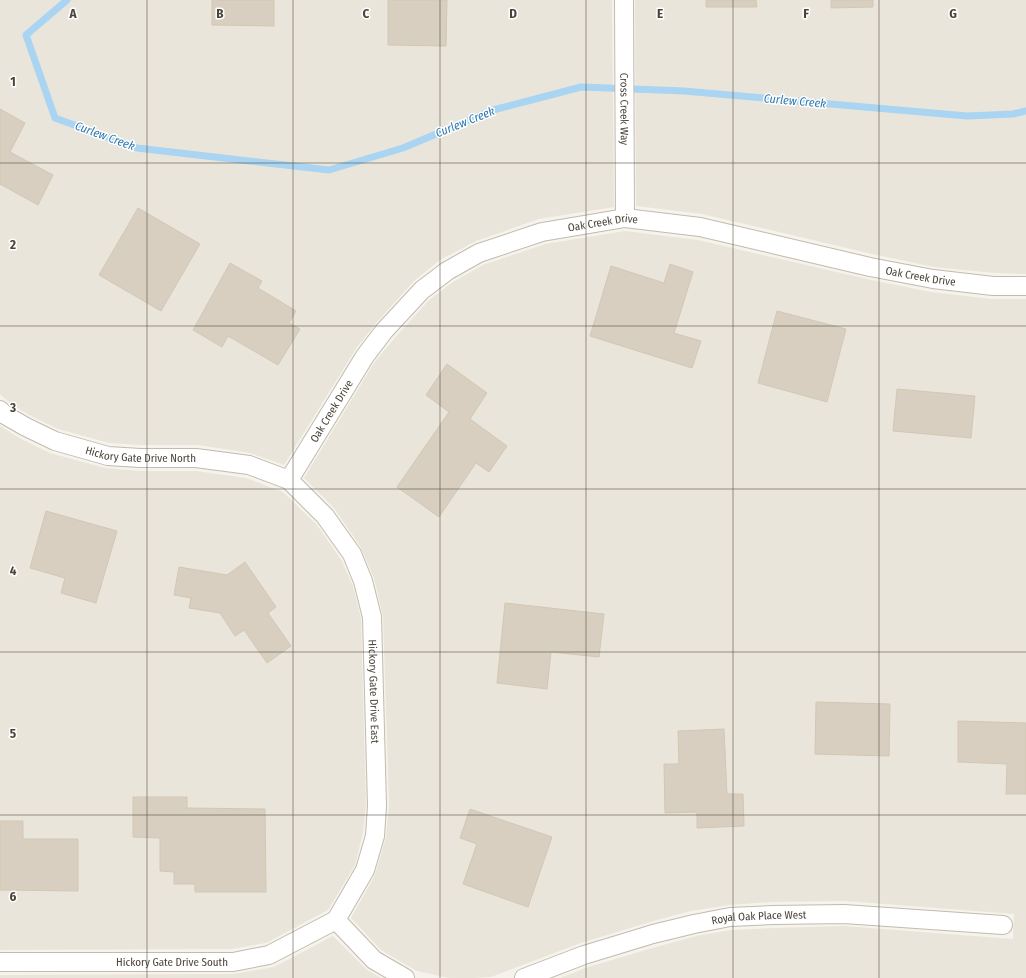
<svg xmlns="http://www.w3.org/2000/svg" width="1026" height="978" font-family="'Fira Sans Condensed',sans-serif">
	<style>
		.residential { fill: #eae5da }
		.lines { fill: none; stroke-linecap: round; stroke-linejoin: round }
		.stream { stroke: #a9d4f2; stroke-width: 7 }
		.building { fill: #d8cfc1; stroke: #d3c7b4 }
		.minor-casing { stroke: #c2bbae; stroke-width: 20 }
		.minor { stroke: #fff; stroke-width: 18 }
		.grid { fill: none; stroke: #4b4439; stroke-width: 1; stroke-opacity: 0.55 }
		.labels { text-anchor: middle; stroke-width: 3; stroke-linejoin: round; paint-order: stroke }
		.street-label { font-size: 11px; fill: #4b4439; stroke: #fff }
		.water-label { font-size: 12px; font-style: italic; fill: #2e7ab2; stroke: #fff }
		.grid-label { font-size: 13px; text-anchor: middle; font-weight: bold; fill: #4b4439; stroke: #fff; stroke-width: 3; stroke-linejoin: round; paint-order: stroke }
	</style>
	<rect width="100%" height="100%" fill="#f6f3ec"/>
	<path class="residential" d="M0,0H612L614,207L539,219L476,241L440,260L414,281L377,322L357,347L284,465L250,453L198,445H141L109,443L58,429L31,416L11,404L0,394Z
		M635,0H1026V274L994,273L934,267L872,254L702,214L636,206Z
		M625,231L698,240L867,279L931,292L992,299H1026V978H560L588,967L656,947L696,936L731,930L774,928L844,926L1013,939L1014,914L845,901L773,902L729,905L691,911L650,922L581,943L491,977L474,978H449L417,971L381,950L351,918L374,877L386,837L389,805L383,616L374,578L360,546L334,508L304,478L374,363L393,340L429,300L453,282L483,265L545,244Z
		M0,426L21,439L50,453L105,468L140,471H196L246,478L283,492L317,525L342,561L353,586L361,618L366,805L363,833L355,865L328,910L266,943L232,949L0,950Z
		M333,936L367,970L381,978H0V975L233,974L274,967Z"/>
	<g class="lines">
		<path class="stream" d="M67,0L26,35L55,118L137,148L249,161L329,170L403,148L493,110L581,87L684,91L967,116L1013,114L1026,111"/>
	</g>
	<path class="building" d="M212,0H274V26L212,25Z
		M388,0H447L446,46L388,45Z
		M706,0H756L757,7H706Z
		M831,0H873V7L831,8Z
		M0,109L25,123L10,152L53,175L38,205L0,184Z
		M138,208L200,244L161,311L99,275Z
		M230,263L262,281L258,288L296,311L289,323L300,329L278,365L228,336L222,347L193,330Z
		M670,264L693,272L674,333L701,341L692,368L590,336L611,266L664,283Z
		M777,311L846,329L827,402L758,383Z
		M447,364L487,393L470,419L507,446L489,472L476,463L439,517L397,487L449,412L426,395Z
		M897,389L975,396L971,438L893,431Z
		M46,511L117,531L96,603L61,593L65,578L30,568Z
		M245,562L276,607L268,613L291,646L267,663L244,630L235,636L220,613L189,608L191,598L174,595L179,567L227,575Z
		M505,603L604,614L599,657L551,652L547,689L497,683Z
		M816,702L890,704L889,756L815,754Z
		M958,721L1026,723V794H1006L1007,764L958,762Z
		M724,729L727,794H743L744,826L697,828V812L665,813L664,764H679L678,731Z
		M133,797H187V808L265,809L266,892H195V884H174V872L160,871V838L133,837Z
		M470,809L552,837L528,907L463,884L477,844L460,838Z
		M0,821H23V839H78V891L0,890Z"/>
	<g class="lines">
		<defs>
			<g id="minor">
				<path id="s1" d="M624,0L625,218"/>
				<path id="s2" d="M0,410L5,415L26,427L55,441L108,456L140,458H196L249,465L289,480L325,516L352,554L363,581L372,617L377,806L375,836L365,870L336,920"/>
				<path id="s3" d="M289,480L365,356L384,331L422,290L447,271L479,253L542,232L625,218L700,227L870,267L933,279L993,286H1026"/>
				<path d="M336,920L374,960L405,978"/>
				<path id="s4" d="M0,962H233L269,955L336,920"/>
				<path id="s5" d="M524,978L584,955L653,934L694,924L730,917L773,915L844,914L1003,925"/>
			</g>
		</defs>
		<use href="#minor" class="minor-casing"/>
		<use href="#minor" class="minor"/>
	</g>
	<path class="grid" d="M147,0V978M293,0V978M440,0V978M586,0V978M733,0V978M879,0V978M0,163H1026M0,326H1026M0,489H1026M0,652H1026M0,815H1026"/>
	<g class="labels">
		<g class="street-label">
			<text dy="4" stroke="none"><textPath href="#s1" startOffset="109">Cross Creek Way</textPath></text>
			<text dy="4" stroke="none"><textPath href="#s3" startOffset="429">Oak Creek Drive</textPath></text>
			<text dy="4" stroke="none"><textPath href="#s3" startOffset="753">Oak Creek Drive</textPath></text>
			<text dy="4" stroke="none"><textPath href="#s3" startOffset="81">Oak Creek Drive</textPath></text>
			<text dy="4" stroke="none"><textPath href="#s2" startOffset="151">Hickory Gate Drive North</textPath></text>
			<text dy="4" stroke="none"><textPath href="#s2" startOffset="541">Hickory Gate Drive East</textPath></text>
			<text dy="4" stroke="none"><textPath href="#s5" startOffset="244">Royal Oak Place West</textPath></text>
			<text dy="4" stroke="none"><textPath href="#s4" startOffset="172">Hickory Gate Drive South</textPath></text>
		</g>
		<g class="water-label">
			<text transform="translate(795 101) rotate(5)" y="4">Curlew Creek</text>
			<text transform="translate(465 122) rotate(-22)" y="4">Curlew Creek</text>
			<text transform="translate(105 136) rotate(20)" y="4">Curlew Creek</text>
		</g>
	</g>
	<g class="grid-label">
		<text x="73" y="18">A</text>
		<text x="220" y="18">B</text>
		<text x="366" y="18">C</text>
		<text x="513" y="18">D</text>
		<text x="660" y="18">E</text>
		<text x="806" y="18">F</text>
		<text x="953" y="18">G</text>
		<text x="13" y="86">1</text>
		<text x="13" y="249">2</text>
		<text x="13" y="412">3</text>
		<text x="13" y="575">4</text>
		<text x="13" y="738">5</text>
		<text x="13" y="901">6</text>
	</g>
</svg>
